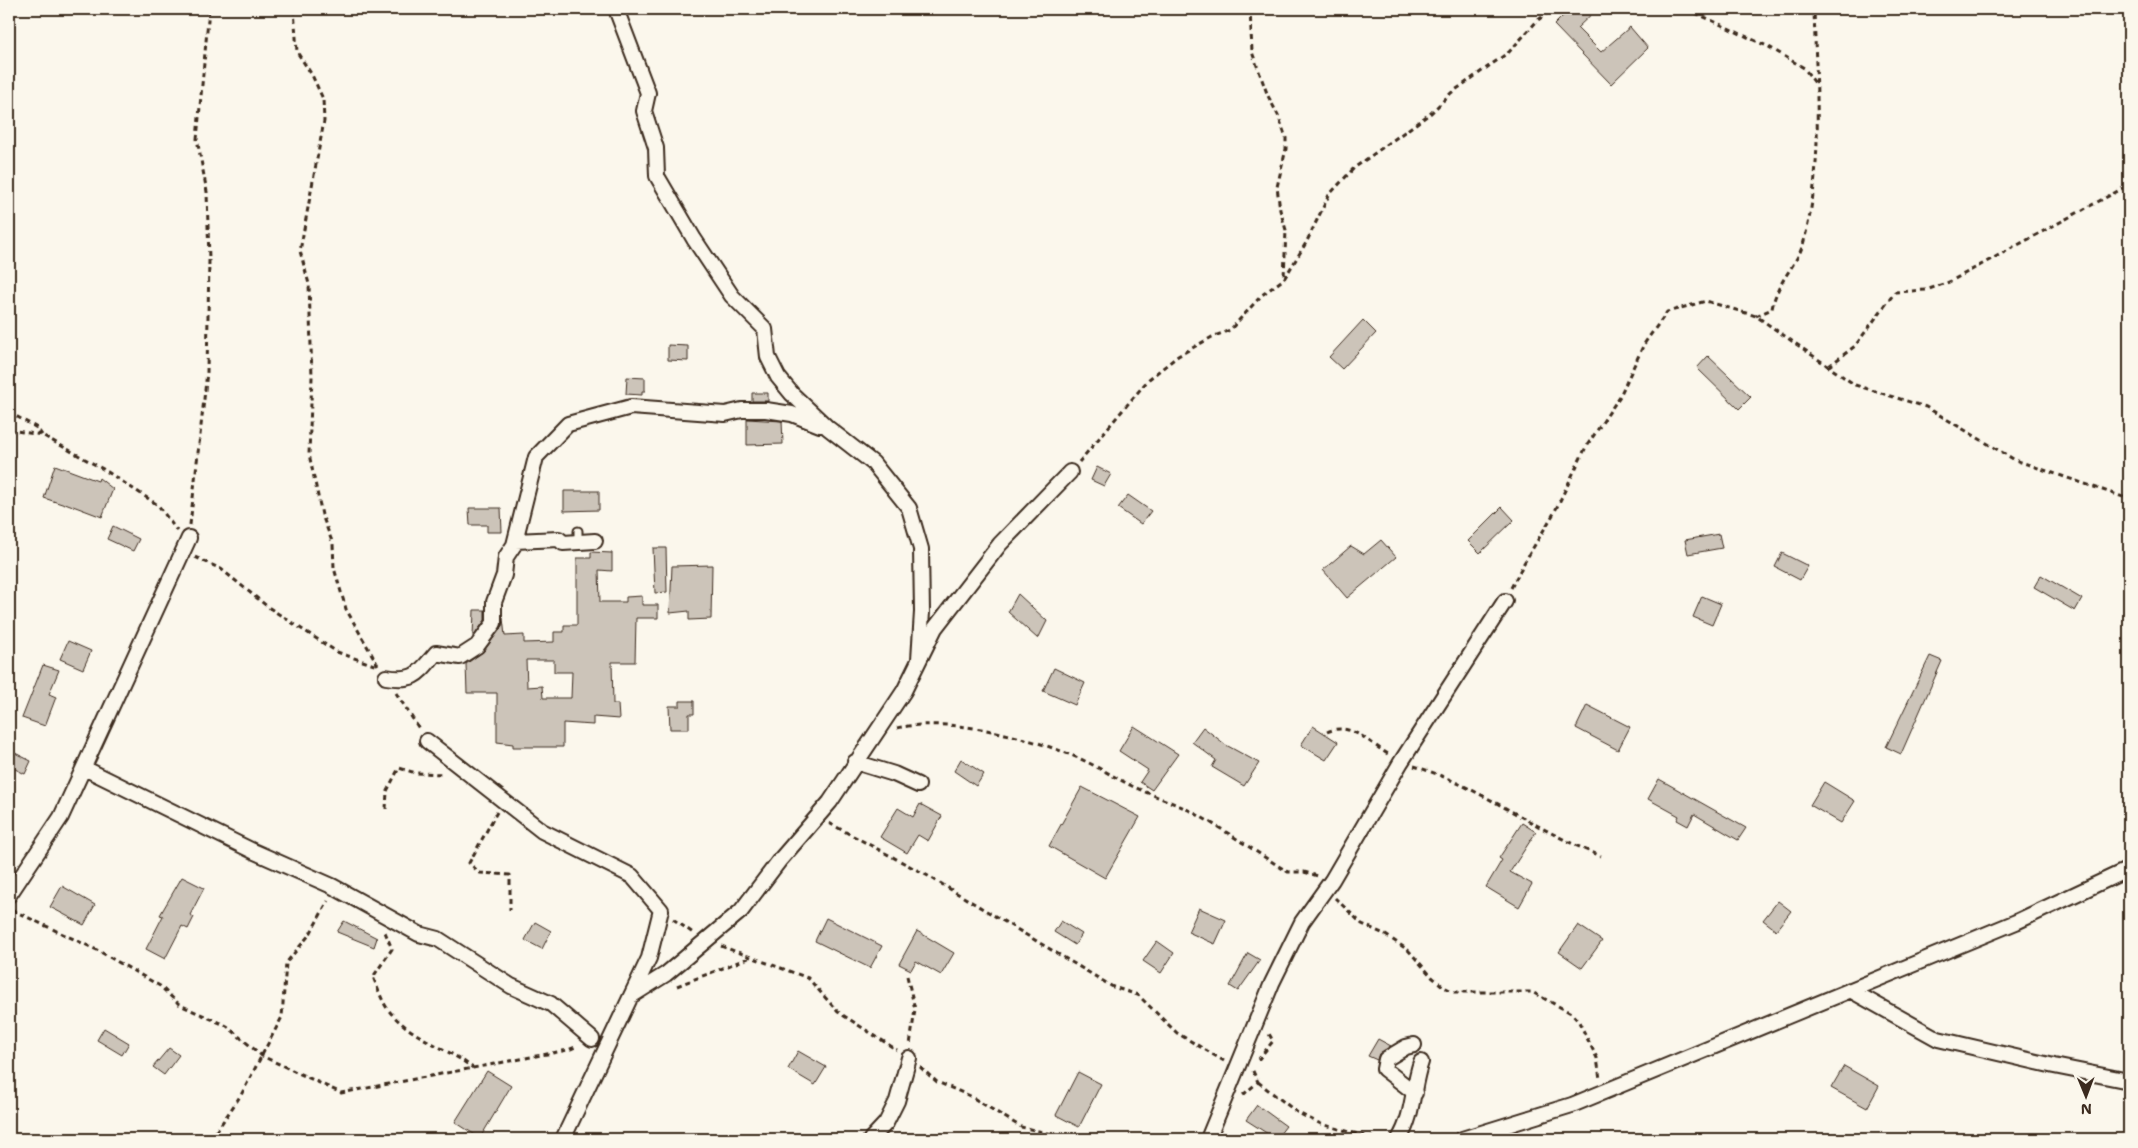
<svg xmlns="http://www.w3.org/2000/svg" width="2138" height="1148" font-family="'Shantell Sans',sans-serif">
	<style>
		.building { fill: #ccc4b9; stroke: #3b2a1e; fill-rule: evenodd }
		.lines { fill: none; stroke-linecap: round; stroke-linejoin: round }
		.lane-casing { stroke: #3b2a1e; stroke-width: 11 }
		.street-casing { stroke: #3b2a1e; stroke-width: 18 }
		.path { stroke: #3b2a1e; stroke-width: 3; stroke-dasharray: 5 4; stroke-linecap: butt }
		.lane { stroke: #fbf7ec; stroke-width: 7 }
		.street { stroke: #fbf7ec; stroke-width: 14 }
	</style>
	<rect width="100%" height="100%" fill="#fbf7ec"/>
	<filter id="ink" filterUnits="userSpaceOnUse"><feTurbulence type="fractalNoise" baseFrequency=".02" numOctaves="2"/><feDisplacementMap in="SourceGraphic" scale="10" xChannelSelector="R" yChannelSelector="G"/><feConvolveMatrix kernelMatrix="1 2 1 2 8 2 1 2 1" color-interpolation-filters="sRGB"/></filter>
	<g filter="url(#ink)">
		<path class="building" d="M1570,9H1597L1577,28L1601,52L1630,27L1648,48L1611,84L1554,25Z
			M1363,320L1376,333L1342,369L1329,357Z
			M668,345L688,346V361L668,360Z
			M1708,356L1751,397L1739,409L1697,368Z
			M627,377L645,378V391H642V395L626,394Z
			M752,393H768V401H752Z
			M747,419L782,421L783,444L747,445Z
			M55,465L98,481L99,478L113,489L102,517L65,503V505L44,498Z
			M1097,467L1111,474L1104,486L1091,480Z
			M564,491H599V510L564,511Z
			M1128,495L1151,511L1141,524L1118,508Z
			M1502,507L1514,520L1480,553L1468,541Z
			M469,508H501L502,532H487V525H470Z
			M113,526L139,539L133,551L107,539Z
			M1719,534L1722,548L1688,554L1685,540Z
			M1381,540L1396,557L1347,598L1323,570L1351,546L1364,554Z
			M653,548H666L667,592L655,593Z
			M591,552L612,553V571L599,570L600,602H626V597L642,596V605H658V618H636L635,662H612L613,704H618L619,719L593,717V725L563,723V747H513V744L497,742V693H467L466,664L484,651L501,628L503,618L505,636L524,635V643L554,642V632H564V625H577V558H591ZM526,660H554V672H572L571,698H543L542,686L527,687Z
			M1782,553L1808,566L1800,580L1775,567Z
			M712,565L711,619L689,620V611L670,613L672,566Z
			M2041,575L2082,599L2075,611L2034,587Z
			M1018,594L1047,621L1038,639L1008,612Z
			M1702,596L1721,604L1712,625L1693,617Z
			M474,610H485V620L473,637Z
			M68,641L91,651L83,669L60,659Z
			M1930,656L1942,661L1901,754L1886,747Z
			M43,665L59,670L49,694L56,697L45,726L22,718Z
			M1054,668L1085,683L1075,705L1043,691Z
			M680,701H694V714H689V729H670L669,706H680Z
			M1587,705L1630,727L1618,750L1576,728Z
			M1134,726L1178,754L1152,790L1140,782L1148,770L1119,751Z
			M1313,726L1338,742L1326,760L1301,745Z
			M1203,727L1226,745L1259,763L1244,786L1212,767L1216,760L1192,742Z
			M9,750L31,761L25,774L9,766Z
			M961,759L984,774L976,786L954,771Z
			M1659,779L1746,828L1738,840L1694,814L1688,826L1677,820L1679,816L1648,799Z
			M1824,782L1855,801L1841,823L1810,805Z
			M1082,787L1140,817L1105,878L1049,846Z
			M920,804L942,816L928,841L918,835L907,853L880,837L898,808L913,817Z
			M1522,823L1536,832L1510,872L1532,884L1519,907L1486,887L1502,860L1499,858Z
			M182,877L204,888L190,915L194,917L188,929L182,926L165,959L146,949L163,916L160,915Z
			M62,886L95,905L84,925L50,907Z
			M1778,901L1791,911L1776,930L1763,920Z
			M1199,908L1226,920L1215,944L1188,932Z
			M826,918L882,946L870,968L815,941Z
			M344,921L377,938L374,947L337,932Z
			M1061,921L1082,934L1075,945L1054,932Z
			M535,922L551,931L542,949L525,940Z
			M1578,925L1602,941L1582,968L1559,952Z
			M917,931L954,953L941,975L916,961L911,970L899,964Z
			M1157,941L1174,953L1161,973L1143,961Z
			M1248,953L1260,960L1238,991L1230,986Z
			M104,1028L129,1043L122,1055L97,1040Z
			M1378,1039L1391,1046L1379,1054L1377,1060L1368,1056Z
			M169,1048L179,1055L164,1075L153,1067Z
			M798,1051L826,1067L815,1085L788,1069Z
			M1844,1066L1879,1086L1867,1108L1831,1088Z
			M487,1071L511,1086L480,1138L455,1122Z
			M1078,1072L1101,1084L1079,1127L1056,1115Z
			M1257,1105L1286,1126L1276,1139L1246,1120Z"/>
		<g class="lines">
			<defs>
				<path id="lane" d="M578,531V542"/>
				<path id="street" d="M616,9L648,93L644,111L656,148L657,176L694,239L732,296L765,329L768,357L778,377L792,394L828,428L873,463L909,508L921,549L922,612L919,659
					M515,541L559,539L563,543L595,541
					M386,677C415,682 418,674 436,653L460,657L477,646L494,623V602L504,575L506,557L514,545L536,457L568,424L631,407L725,414L742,410H766L792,414L820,425
					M427,741L542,831L632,876L661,910L649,958L563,1139
					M855,762L894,774L918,785
					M84,768L255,852L332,886L419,934L438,939L511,986L551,1004L592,1039
					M9,895L61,817L189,538
					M1850,990L1938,1039L2054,1066L2129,1081
					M631,996L666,974L741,911L779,861L830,802L904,691L935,628L1000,544L1070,472
					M1414,1045L1406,1047L1386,1059L1384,1069L1415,1093
					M871,1139L886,1123L897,1101L909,1058
					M1208,1139L1272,983L1302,922L1332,880L1401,762L1505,601
					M1399,1139C1414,1115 1412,1087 1421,1062
					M1462,1139L1572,1105L2016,922L2129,869"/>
			</defs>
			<use href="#lane" class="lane-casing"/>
			<use href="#street" class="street-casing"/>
			<path class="path" d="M294,9L297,52L312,75L323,99L324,121L300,251L309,284L312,377L309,454L322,515L333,544L334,568L346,609L379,667
				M1250,9L1252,52L1268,96L1278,115L1286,138V149L1277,187L1280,210L1286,230L1284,278
				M1687,9L1769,47L1804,68L1815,83
				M1756,316L1772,309C1777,280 1798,265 1804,241C1824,165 1816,86 1814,9
				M1829,366L1855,346L1895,292L1926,290L1949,282L2129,185
				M9,412L37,428L42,435
				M9,430L42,435L103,469L158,505L177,531
				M1079,462L1149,379L1178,356L1212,337L1230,330L1262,295L1284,279L1306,243L1329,195L1354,168L1431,113L1451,93L1509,52L1538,20L1553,9
				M190,525L207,372L209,260L207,192L197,139L209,9
				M195,557L221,569L268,607L337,652L377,666
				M1511,588L1524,563L1554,513L1586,447L1620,396L1644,344L1667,312L1706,301L1756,316L1855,385L1926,407L2015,460L2129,499
				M396,693L420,730
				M897,728C949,717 1023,735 1071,755C1092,763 1112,776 1132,786C1155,797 1180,804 1201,817C1231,834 1259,854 1288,872H1304L1318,876
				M1327,732C1351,721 1369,743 1388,754
				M1414,766C1481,787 1536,831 1601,856
				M386,809L387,791L399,768L416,773L444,774
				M497,812L469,863L480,873L510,875V910
				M829,823L930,877L1113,987L1138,995L1177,1033L1224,1061
				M1335,898L1362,924L1384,934L1408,950L1432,977L1444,987L1454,992H1532L1571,1013L1579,1022L1597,1058L1600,1079
				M12,910L97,950L160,986L180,1005L227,1026L262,1056L341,1093L568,1050L578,1046
				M673,919L693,933
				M385,932L392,949L373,977C378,988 382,1003 390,1012C412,1038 446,1047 473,1068
				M721,946L808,978L838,1012L897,1050
				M907,976L915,1009L910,1045
				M677,986L751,957
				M1258,1060L1273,1041L1268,1032
				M920,1067L937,1082L970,1096L1021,1127L1073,1139
				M1258,1082L1298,1113L1321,1124L1376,1139
				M1243,1095L1258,1082L1252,1069
				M211,1139L241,1095L282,1017L286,963L310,934L328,901"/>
			<use href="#lane" class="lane"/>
			<use href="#street" class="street"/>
		</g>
	</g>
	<rect width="2138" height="1148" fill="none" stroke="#fbf7ec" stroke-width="30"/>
	<rect x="15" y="15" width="2108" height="1118" fill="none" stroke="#3b2a1e" stroke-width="2" filter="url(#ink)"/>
	<g transform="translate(2086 1096) rotate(179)" stroke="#fbf7ec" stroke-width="4" paint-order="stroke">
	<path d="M0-4L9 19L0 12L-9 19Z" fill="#3b2a1e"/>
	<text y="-8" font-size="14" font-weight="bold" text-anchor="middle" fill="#3b2a1e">N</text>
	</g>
</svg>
